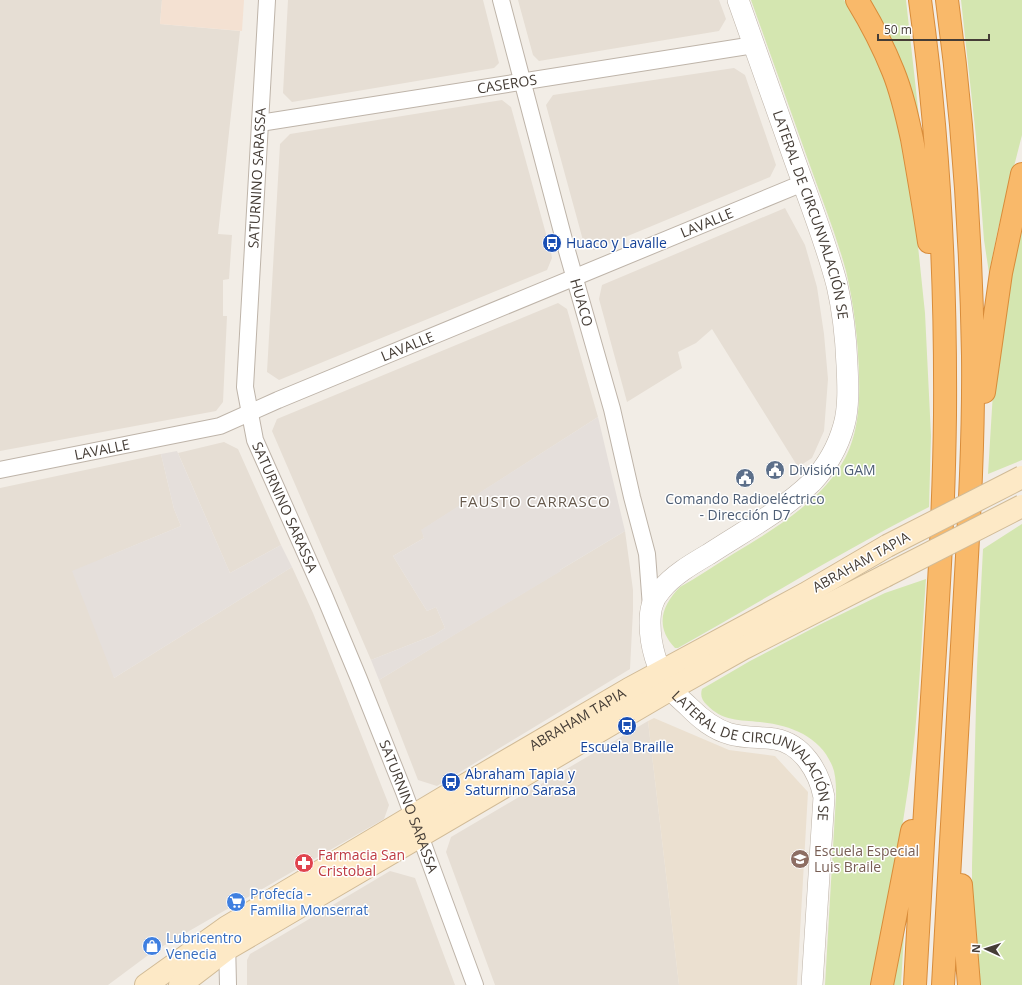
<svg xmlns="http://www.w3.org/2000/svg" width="1022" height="985" font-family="'Open Sans',sans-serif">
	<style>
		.residential { fill: #e6ded4 }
		.commercial { fill: #f4e1d2 }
		.industrial { fill: #e5dfdb }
		.education { fill: #ebe0d0 }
		.green { fill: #d4e6b0 }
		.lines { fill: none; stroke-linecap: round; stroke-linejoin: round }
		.minor-casing { stroke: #beb4a9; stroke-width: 18 }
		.tertiary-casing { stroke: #beb4a9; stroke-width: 22 }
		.secondary-casing { stroke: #d1bb97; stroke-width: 24 }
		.motorway-casing { stroke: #d88c3a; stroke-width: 24 }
		.minor { stroke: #fff; stroke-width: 16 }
		.tertiary { stroke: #fff; stroke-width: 21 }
		.secondary { stroke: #fde9c6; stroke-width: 22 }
		.motorway { stroke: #f9b96a; stroke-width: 22 }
		.secondary-bridge-casing { stroke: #d1bb97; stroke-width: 24; stroke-linecap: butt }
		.secondary-bridge { stroke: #fde9c6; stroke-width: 22 }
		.labels { text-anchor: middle; stroke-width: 3; stroke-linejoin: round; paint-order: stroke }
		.street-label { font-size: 14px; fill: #453d36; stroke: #fff }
		.transit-label { font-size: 14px; fill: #164399; stroke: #fff; text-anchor: start }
		.service-label { font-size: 14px; fill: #4e5e75; stroke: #fff; text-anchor: start }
		.education-label { font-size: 14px; fill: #785e54; stroke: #fff; text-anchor: start }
		.health-label { font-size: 14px; fill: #be3a42; stroke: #fff; text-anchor: start }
		.shop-label { font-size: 14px; fill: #366cbe; stroke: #fff; text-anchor: start }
		.neighbourhood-label { font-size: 15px; letter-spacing: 1px; fill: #675a4d; stroke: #fff }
	</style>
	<rect width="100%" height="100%" fill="#f2ede6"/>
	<path class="residential" d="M0,0H162L160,24L240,31L218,234L232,235L229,279L223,280V316H227L223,402L216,411L0,451Z
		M288,0H483L499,63L494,68L292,102L283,93Z
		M518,0H719L726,19L719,31L539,61L533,55Z
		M734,68L745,75L776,165L770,177L594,250L584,244L546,105L553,95Z
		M502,100L511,107L551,252L552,258L547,270L279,380L267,372L280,144L290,134Z
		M785,208L805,245L817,287L824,334L828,379L824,431L812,458L798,467L712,329L696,343L678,352L682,368L627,402L599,299L602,285Z
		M558,303L567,309L598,417L422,530L424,538L393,556L427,611L436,607L445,628L434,635L371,660L272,431L277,419Z
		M224,442L238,449L281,545L230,573L178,453Z
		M161,454L174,509L181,526L104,558L114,678L292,567L313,613L389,805L384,819L151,953L108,985H0V488Z
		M625,531L633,590V610L630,669L437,786L418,780L379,680L560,571V570Z
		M648,721L679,985H495L446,852L451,837Z
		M390,871L415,878L455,985H247V960L250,954Z"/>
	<path class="commercial" d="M162,0H244L242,31L160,24Z"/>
	<path class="industrial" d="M598,417L625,531L560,570L561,571L379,680L371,660L434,635L445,628L436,607L427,611L393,556L424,538L421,530Z
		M177,451L230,573L281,545L292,567L114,678L72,571L181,526L174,509L161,454Z"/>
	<path class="education" d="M654,718L729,750L775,756L808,792L797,985H679L648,721Z"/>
	<path class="green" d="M751,0H844L854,14L886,78L901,136L916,227L925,313L931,436L929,507C844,550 762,601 678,648H675C655,627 661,606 680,587C698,577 715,565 733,554C771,531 815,505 840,467C858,439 860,407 859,374C858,339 854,305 846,271C836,234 821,197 808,160C789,106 770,53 751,0Z
		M866,0H906L921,135Z
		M961,0H1022V135L998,229L989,273L984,240L976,137Z
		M1022,207V460L988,474L993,392Z
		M1022,524V985H980L972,901V866L977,666L983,549Z
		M926,579C922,630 920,682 915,733C906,818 889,901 872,985H825L836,796C836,788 836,779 834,771C824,738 792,725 760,722C740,720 722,721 707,705C702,700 700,696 702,689L750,661L821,624L885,593Z
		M903,934H904L901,985H889Z"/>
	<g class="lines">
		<defs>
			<g id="minor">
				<path id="s1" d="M267,0L245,387L255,440L324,595L359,679L404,792L475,985"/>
				<path id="s2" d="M501,0L567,251L612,409L632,497L647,554L651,607"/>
				<path id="s3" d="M260,123L754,45"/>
				<path id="s4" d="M0,470L220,426L278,400L803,183"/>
				<path d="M227,941L228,985"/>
			</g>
			<g id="tertiary">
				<path id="s5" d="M738,0C757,54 776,108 795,161C810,203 826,243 837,285C843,311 846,339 847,365C848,385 849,407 844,425C838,447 827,466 812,482C782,511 744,531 709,554C692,564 673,575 661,590C652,600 650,610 650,623C650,645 657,671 671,689C676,696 683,701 689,707C701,719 713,729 730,734C745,738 760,737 775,739C803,744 819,772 824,797L812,985"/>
			</g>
			<g id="secondary">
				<path id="s6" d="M146,985L227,927L455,791L629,689L805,594L887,546"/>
				<path d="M180,985L227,949L671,689L744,648L885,576"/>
			</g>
			<path id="motorway" d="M857,0C871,23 883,46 893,71C902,93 907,116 912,139C918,173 924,208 929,242
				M984,392L1001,273L1022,174
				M961,885L969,985
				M882,985L912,831
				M915,985C920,889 926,794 932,698C938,604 944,510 945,415C946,277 939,137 920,0
				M943,985C950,866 957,747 963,628C968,538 974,447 973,356C971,237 963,118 947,0"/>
		</defs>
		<use href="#minor" class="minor-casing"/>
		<use href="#tertiary" class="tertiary-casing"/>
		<use href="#secondary" class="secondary-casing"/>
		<use href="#motorway" class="motorway-casing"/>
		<use href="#minor" class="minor"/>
		<use href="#tertiary" class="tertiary"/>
		<use href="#secondary" class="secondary"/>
		<use href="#motorway" class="motorway"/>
		<defs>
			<path id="secondary-bridge" d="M887,546L1022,477
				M885,576L1022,506"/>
		</defs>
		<use href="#secondary-bridge" class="secondary-bridge-casing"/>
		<use href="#secondary-bridge" class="secondary-bridge"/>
	</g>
	<defs>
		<symbol id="bus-disc" viewBox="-11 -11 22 22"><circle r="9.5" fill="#1a4fb4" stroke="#fff"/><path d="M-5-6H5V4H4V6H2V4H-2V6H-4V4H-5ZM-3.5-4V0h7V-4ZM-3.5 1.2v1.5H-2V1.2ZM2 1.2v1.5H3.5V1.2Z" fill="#fff"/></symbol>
		<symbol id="civic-disc" viewBox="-11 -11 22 22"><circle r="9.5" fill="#5c6f8a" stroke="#fff"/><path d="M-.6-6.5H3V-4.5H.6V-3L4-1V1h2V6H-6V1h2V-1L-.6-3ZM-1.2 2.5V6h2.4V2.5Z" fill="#fff"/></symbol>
		<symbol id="school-disc" viewBox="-11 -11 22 22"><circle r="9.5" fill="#8d6e63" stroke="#fff"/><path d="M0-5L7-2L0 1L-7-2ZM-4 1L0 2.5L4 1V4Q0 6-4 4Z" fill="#fff"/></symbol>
		<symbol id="pharmacy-disc" viewBox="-11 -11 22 22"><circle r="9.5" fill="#e0444e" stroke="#fff"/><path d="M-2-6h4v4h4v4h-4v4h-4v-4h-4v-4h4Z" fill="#fff"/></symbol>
		<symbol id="supermarket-disc" viewBox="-11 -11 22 22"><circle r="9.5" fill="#3f7fe0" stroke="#fff"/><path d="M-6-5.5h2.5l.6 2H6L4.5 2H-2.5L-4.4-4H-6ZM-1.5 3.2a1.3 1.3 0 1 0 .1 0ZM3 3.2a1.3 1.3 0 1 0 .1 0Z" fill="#fff"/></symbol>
		<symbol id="shop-disc" viewBox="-11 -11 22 22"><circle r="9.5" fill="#3f7fe0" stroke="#fff"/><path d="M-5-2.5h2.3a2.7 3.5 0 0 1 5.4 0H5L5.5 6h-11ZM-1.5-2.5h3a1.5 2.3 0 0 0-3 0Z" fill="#fff"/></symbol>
	</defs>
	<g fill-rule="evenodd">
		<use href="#bus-disc" x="541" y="232" width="22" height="22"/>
		<use href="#civic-disc" x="764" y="459" width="22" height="22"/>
		<use href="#civic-disc" x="734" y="467" width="22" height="22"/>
		<use href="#bus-disc" x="616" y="715" width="22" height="22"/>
		<use href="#bus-disc" x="440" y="771" width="22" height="22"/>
		<use href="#school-disc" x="789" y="848" width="22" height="22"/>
		<use href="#pharmacy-disc" x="293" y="852" width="22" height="22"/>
		<use href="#supermarket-disc" x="225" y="891" width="22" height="22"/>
		<use href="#shop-disc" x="141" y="935" width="22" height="22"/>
	</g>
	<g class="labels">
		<g class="street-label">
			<text dy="5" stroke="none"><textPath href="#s3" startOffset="250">CASEROS</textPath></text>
			<text transform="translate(257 178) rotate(-87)" y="5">SATURNINO SARASSA</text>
			<text dy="5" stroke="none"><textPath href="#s5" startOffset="227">LATERAL DE CIRCUNVALACIÓN SE</textPath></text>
			<text dy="5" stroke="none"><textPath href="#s4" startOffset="752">LAVALLE</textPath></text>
			<text dy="5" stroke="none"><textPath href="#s2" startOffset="313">HUACO</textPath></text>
			<text dy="5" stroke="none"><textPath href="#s4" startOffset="428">LAVALLE</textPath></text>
			<text dy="5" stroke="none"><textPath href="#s4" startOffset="104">LAVALLE</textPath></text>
			<text dy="5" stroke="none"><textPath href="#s1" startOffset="515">SATURNINO SARASSA</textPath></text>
			<text transform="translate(861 562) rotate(-29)" y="5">ABRAHAM TAPIA</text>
			<text dy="5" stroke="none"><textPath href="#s6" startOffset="507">ABRAHAM TAPIA</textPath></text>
			<text dy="5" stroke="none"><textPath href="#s5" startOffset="916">LATERAL DE CIRCUNVALACIÓN SE</textPath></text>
			<text dy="5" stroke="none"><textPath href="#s1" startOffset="839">SATURNINO SARASSA</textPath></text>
		</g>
		<g class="transit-label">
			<text x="566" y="248">Huaco y Lavalle</text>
			<text x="627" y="752" text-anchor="middle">Escuela Braille</text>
			<text x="465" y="779">Abraham Tapia y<tspan x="465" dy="16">Saturnino Sarasa</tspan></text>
		</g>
		<g class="service-label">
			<text x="789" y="475">División GAM</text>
			<text x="745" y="504" text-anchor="middle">Comando Radioeléctrico<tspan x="745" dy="16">- Dirección D7</tspan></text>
		</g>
		<g class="education-label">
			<text x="814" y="856">Escuela Especial<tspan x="814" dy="16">Luis Braile</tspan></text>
		</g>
		<g class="health-label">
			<text x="318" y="860">Farmacia San<tspan x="318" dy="16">Cristobal</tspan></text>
		</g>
		<g class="shop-label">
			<text x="250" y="899">Profecía -<tspan x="250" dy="16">Familia Monserrat</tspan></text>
			<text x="166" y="943">Lubricentro<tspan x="166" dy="16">Venecia</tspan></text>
		</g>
		<g class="neighbourhood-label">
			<text x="535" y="507">FAUSTO CARRASCO</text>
		</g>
	</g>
	<g transform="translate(986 949) rotate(273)" stroke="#ffffff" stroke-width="3" paint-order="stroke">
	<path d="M0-3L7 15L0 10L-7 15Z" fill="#453d36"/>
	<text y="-6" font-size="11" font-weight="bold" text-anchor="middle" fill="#453d36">N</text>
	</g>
	<path d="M878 34v6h111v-6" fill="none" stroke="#453d36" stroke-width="2"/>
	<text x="884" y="34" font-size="12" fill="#453d36" stroke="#ffffff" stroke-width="3" paint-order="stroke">50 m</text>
</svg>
